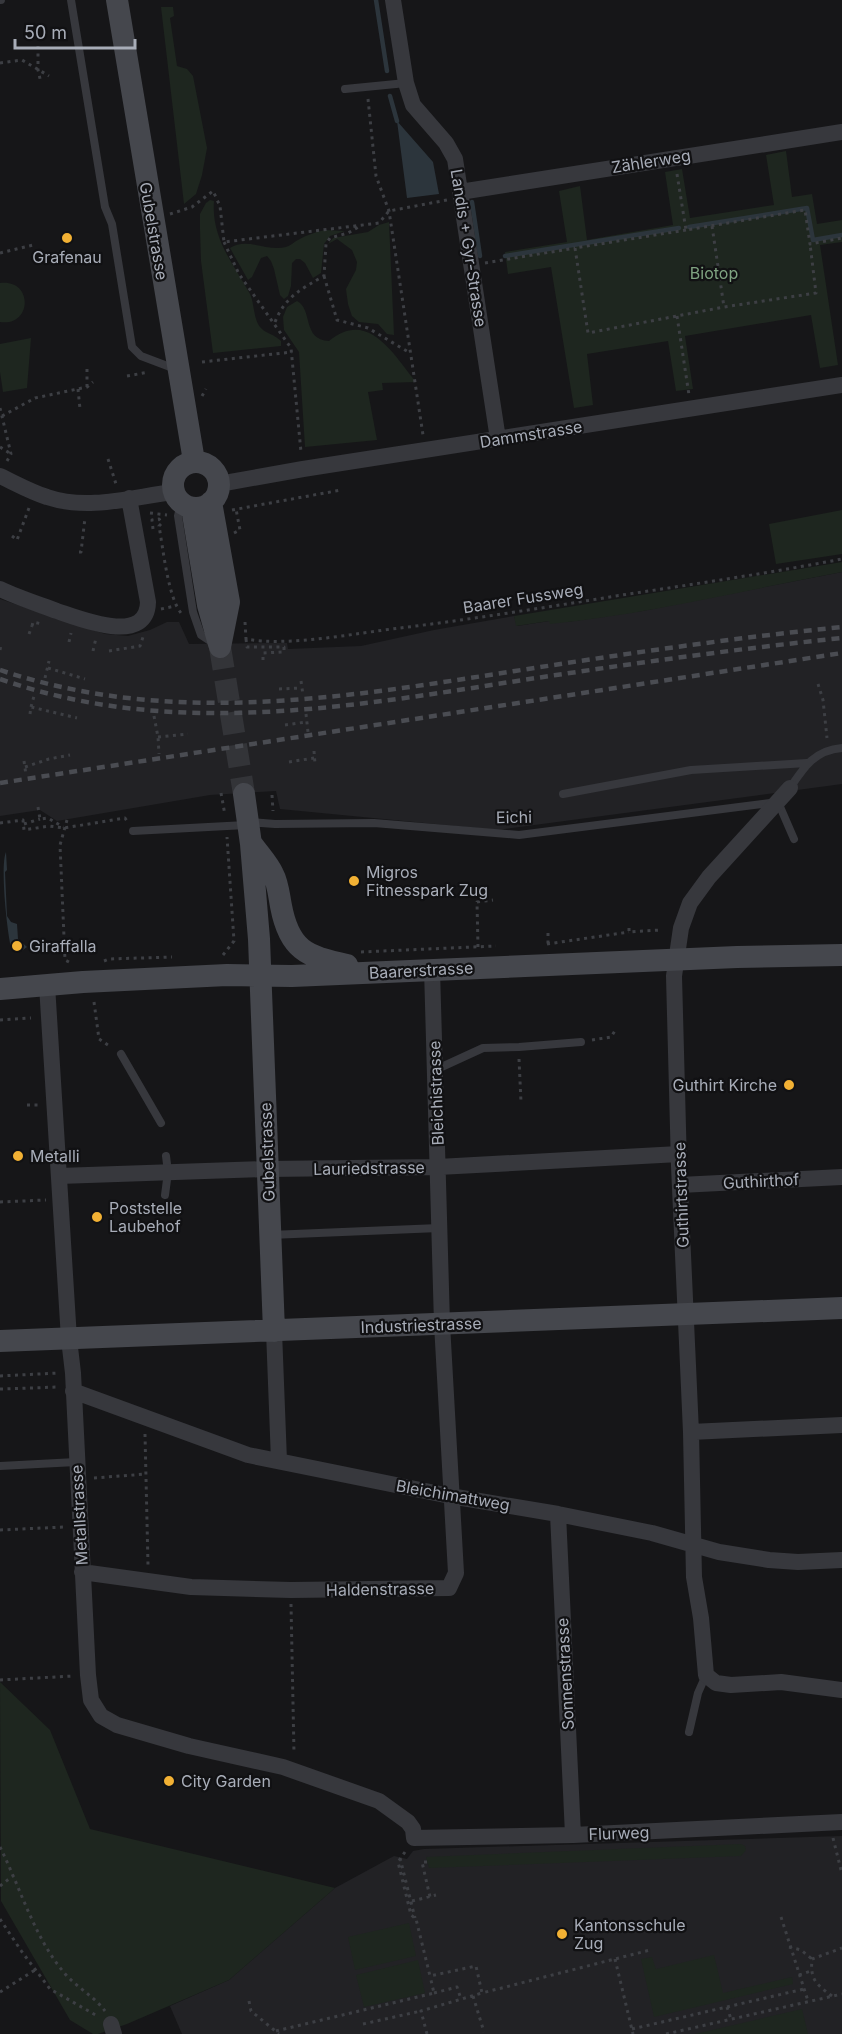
<svg xmlns="http://www.w3.org/2000/svg" width="842" height="2034" font-family="Inter,sans-serif">
	<style>
		.built { fill: #222225 }
		.green { fill: #1e261f }
		.water { fill: #2c353c }
		.lines { fill: none; stroke-linecap: round; stroke-linejoin: round }
		.stream { stroke: #2c353c; stroke-width: 4.5 }
		.secondary-tunnel { stroke: #333438; stroke-width: 22; stroke-dasharray: 22 11; stroke-linecap: butt }
		.path { stroke: #3d3f44; stroke-width: 3; stroke-dasharray: 3 4.5; stroke-linecap: butt }
		.lane { stroke: #37383d; stroke-width: 8 }
		.street { stroke: #37383d; stroke-width: 16 }
		.secondary { stroke: #45474d; stroke-width: 22 }
		.rail { stroke: #4a4c52; stroke-width: 4.5; stroke-dasharray: 8 6; stroke-linecap: butt }
		.path-bridge { stroke: #3d3f44; stroke-width: 3; stroke-dasharray: 3 4.5; stroke-linecap: butt }
		.poi-dot { fill: #f2b134; stroke: #111113; stroke-width: 2 }
		.labels { text-anchor: middle; stroke-width: 4.5; stroke-linejoin: round; paint-order: stroke }
		.street-label { font-size: 16px; fill: #a8adb8; stroke: #111113 }
		.poi-label { font-size: 16px; fill: #a8adb8; stroke: #111113; text-anchor: start }
		.park-label { font-size: 16px; fill: #7fa381; stroke: #111113 }
	</style>
	<rect width="100%" height="100%" fill="#161618"/>
	<path class="built" d="M842,572V784L497,830L280,809L276,791L210,795L57,821L40,810L0,816V599L105,634L128,636L150,630L167,622H179L189,644L287,643L288,649L361,646L434,630L514,616L517,626L549,621L567,622L642,611Z
		M842,1836V2034H182L170,2006L229,1980L335,1888L394,1856L407,1859L413,1851L424,1849Z"/>
	<path class="green" d="M161,7H173L174,16L170,18L177,66L187,69L193,76L207,148L202,175L196,194L184,204Z
		M786,151L792,197L812,194L817,224L842,220V242L820,245L838,365L820,368L811,315L685,336L693,389L676,391L668,341L587,354L593,405L574,408L551,267L508,274L505,252L567,242L559,191L580,186L587,240L673,225L665,172L682,169L690,218L774,205L766,155Z
		M210,200L214,201C211,238 233,263 250,294C255,305 253,321 262,329C266,333 275,335 281,341V346L213,353L201,261L200,229V214L206,203Z
		M389,222L394,335L387,334L378,324L359,322L352,316L348,304L346,289L356,270L357,262L352,250L337,239L328,244L333,238L368,232L379,225Z
		M325,230L345,231L330,236L324,244L321,273L313,278L305,263L300,259H296L292,263L291,286L288,296L284,299L280,295L274,269L271,261L267,256L261,258L252,277L248,280L230,248C247,237 268,252 286,247C290,246 294,242 298,240C307,235 315,232 325,230Z
		M0,283C34,279 32,327 0,322Z
		M297,301C313,309 302,340 329,341C368,308 394,355 416,382L382,383L383,390L368,392L377,440L305,447L299,352L284,330L283,317L287,307Z
		M31,338L27,388L3,392L0,372V344Z
		M842,510V554L776,564L769,524Z
		M842,562V572C745,590 648,614 550,624L549,621L516,626L514,616Z
		M0,1682L50,1730L90,1829L335,1888L229,1980L127,2024L98,2034H93L70,2020L1,1901Z
		M741,1844L745,1846L746,1850L741,1856L429,1868L426,1857Z
		M409,1923L416,1956L355,1970L348,1937Z
		M714,1955L723,1993L792,1977L793,1984L654,2017L641,1959L652,1957L656,1969Z
		M418,1960L425,1993L364,2007L356,1975Z
		M802,2009L808,2034H695Z"/>
	<path class="water" d="M397,121L433,162L439,194L407,198Z
		M6,852L7,870L5,872L7,916L11,922L17,924L18,939L27,947L20,952L11,947C7,931 0,866 6,852Z"/>
	<g class="lines">
		<path class="stream" d="M376,0L387,71
			M390,96L397,121
			M472,202L480,256
			M689,227L807,208L813,240L842,235
			M505,256L679,228"/>
		<path class="secondary-tunnel" d="M220,647L244,794"/>
		<path class="path" d="M38,46V70L41,83
			M0,63L22,60L49,76
			M368,99L376,176L389,211L423,435
			M677,174L686,230L805,210L810,244L842,238
			M170,214L192,207L213,191L220,206L224,242L379,223L389,211L447,200
			M712,226L724,307
			M686,230L575,248L588,333L724,307L816,293L810,244
			M224,242L239,274L291,348L301,452
			M0,253L33,245
			M485,263L575,248
			M324,276L337,320L368,328L410,353
			M677,316L689,395
			M275,322C285,297 301,289 324,276L326,244L330,238L348,233L362,225
			M202,362L292,352
			M127,376L149,372
			M87,387V369
			M78,389L80,409
			M202,396L206,389
			M0,408L11,454L7,461
			M2,416L35,398L87,387L93,382
			M0,447L11,454
			M108,459L116,484
			M232,510L341,490
			M150,513L167,515
			M153,529L152,520L159,519L162,523L159,526C163,548 168,597 181,613
			M234,533L240,530L236,509
			M12,536L17,540L29,508
			M79,552H81L85,518
			M161,609L175,606
			M245,622L246,639C289,647 356,633 400,628C474,619 548,607 622,595C695,584 769,573 842,559
			M32,626L33,622L42,624
			M246,639L247,647H284V652L263,653V664
			M69,642L71,633
			M0,650L1,645
			M93,651L96,638
			M109,651L140,646L143,637
			M48,668L85,679
			M45,678L49,661
			M301,681L303,695
			M818,684L823,700L827,738
			M279,689L301,688
			M31,707L34,696
			M30,714L31,707L77,718
			M306,714L308,732
			M154,716L158,737L159,754
			M285,725L306,722
			M158,737L188,734
			M314,751L315,764
			M24,761L26,775
			M289,762L314,758
			M25,767L49,759L70,755
			M221,793L225,815
			M272,795L273,811
			M38,807L40,819L48,818L63,827
			M67,820L60,845L65,960L71,963
			M0,823L23,820L24,830L49,826L64,828L125,818L127,821
			M24,824L40,819
			M629,928V932L660,930
			M548,933V944
			M547,944L629,932
			M478,947L477,902L493,900
			M361,952L496,946
			M223,955L234,941L227,837
			M104,961L109,959L172,957
			M94,1002L99,1039L111,1047
			M0,1020L31,1018
			M592,1040L611,1037L616,1029
			M519,1059L521,1102
			M27,1105H40
			M0,1202L46,1200
			M0,1376L59,1373
			M0,1389L59,1387
			M145,1434L148,1565
			M94,1478L146,1474
			M0,1530L64,1527
			M291,1604L294,1753
			M0,1680L73,1676
			M833,1838L842,1874
			M0,1847C20,1887 34,1936 62,1970C74,1986 93,1995 105,2011
			M405,1852L398,1862L411,1915L416,1919L430,1976L476,1966L482,1993L650,1950
			M400,1858L415,1918
			M427,1862H422L430,1897
			M0,1886L14,1875
			M412,1901L436,1895
			M781,1917L808,2001
			M0,1919L22,1952L50,1989L99,2017
			M789,1947L801,1950L812,1959
			M615,1959L633,2034
			M799,1975L811,1971
			M0,1992L35,1970
			M434,1993L457,1987L461,1999
			M473,1996L484,2032
			M832,1996C816,1984 810,1980 812,1959L842,1948
			M249,2001L251,2011L279,2034
			M727,2007L731,2019
			M363,2024L421,2011
			M632,2029L804,1989
			M276,2031L434,1993L430,1976
			M427,2034L421,2011L482,1993
			M666,2034L842,1994"/>
		<path class="lane" d="M0,0H1
			M71,0L105,207L112,224L132,347L141,356L178,370
			M345,89L406,83
			M181,503L178,516L193,612L201,635L213,643
			M790,788C804,767 815,750 842,748
			M563,794L691,770L807,763
			M249,822L275,824L374,823L519,835L778,802L794,839
			M133,831L246,825
			M121,1054L161,1123
			M435,1070L483,1048L519,1047L581,1042
			M165,1195L168,1172L166,1156
			M270,1235L439,1228
			M0,1466L76,1462
			M689,1732L698,1693L706,1675"/>
		<path class="street" d="M393,0L406,83L413,105L446,143L455,159L498,439
			M460,192L842,132
			M0,476C15,483 31,492 47,497C88,511 132,497 173,492
			M219,484L303,469L842,385
			M0,589C19,598 38,604 57,611C81,619 147,646 148,602L129,498
			M790,788L709,877L690,903L681,928L674,976L679,1166L691,1432L694,1577L701,1618L706,1675L716,1683L731,1685L781,1682L842,1690
			M47,985L69,1339L73,1373L88,1675L91,1700L101,1716L117,1725L189,1746L283,1767L379,1801L408,1822L413,1829L414,1838L573,1835L842,1822
			M59,1176L267,1169L438,1167L679,1154
			M680,1185L842,1177
			M274,1331L279,1461
			M73,1391L248,1455L450,1496L558,1514L652,1533L719,1552L769,1560L798,1562L842,1560
			M691,1432L842,1425
			M558,1514L573,1835
			M82,1572L191,1587L291,1590L449,1588L456,1573L442,1324L432,969
			M111,2024L114,2034"/>
		<path class="secondary" d="M117,0L194,461
			M173 485a23 23 0 1 1 46 0a23 23 0 1 1-46 0Z
			M211,502L229,602L220,647
			M192,508L208,605L219,644
			M244,794L251,844L259,939L274,1331
			M252,844C259,854 268,863 273,874C278,883 279,896 281,906C289,949 306,957 347,965
			M0,989L83,982L227,975L292,976L737,957L842,955
			M0,1341L842,1308"/>
		<path class="rail" d="M0,670C170,727 342,698 515,671C624,654 732,638 842,627
			M0,679C170,739 350,707 523,680C629,664 735,649 842,638
			M0,783L842,653"/>
		<path class="path-bridge" d="M29,634L32,626"/>
	</g>
	<g class="poi-dot">
		<circle cx="67" cy="238" r="6"/>
		<circle cx="354" cy="881" r="6"/>
		<circle cx="17" cy="946" r="6"/>
		<circle cx="789" cy="1085" r="6"/>
		<circle cx="18" cy="1156" r="6"/>
		<circle cx="97" cy="1217" r="6"/>
		<circle cx="169" cy="1781" r="6"/>
		<circle cx="562" cy="1934" r="6"/>
	</g>
	<g class="labels">
		<g class="street-label">
			<text transform="translate(651 161) rotate(-9)" y="6">Zählerweg</text>
			<text transform="translate(154 231) rotate(80)" y="6">Gubelstrasse</text>
			<text transform="translate(469 248) rotate(81)" y="6">Landis + Gyr-Strasse</text>
			<text transform="translate(531 434) rotate(-9)" y="6">Dammstrasse</text>
			<text transform="translate(523 598) rotate(-9)" y="6">Baarer Fussweg</text>
			<text transform="translate(514 817) rotate(-1)" y="6">Eichi</text>
			<text transform="translate(421 970) rotate(-3)" y="6">Baarerstrasse</text>
			<text transform="translate(436 1093) rotate(-92)" y="6">Bleichistrasse</text>
			<text transform="translate(267 1152) rotate(-92)" y="6">Gubelstrasse</text>
			<text transform="translate(369 1168) rotate(-1)" y="6">Lauriedstrasse</text>
			<text transform="translate(761 1181) rotate(-3)" y="6">Guthirthof</text>
			<text transform="translate(681 1195) rotate(-92)" y="6">Guthirtstrasse</text>
			<text transform="translate(421 1325) rotate(-2)" y="6">Industriestrasse</text>
			<text transform="translate(453 1495) rotate(10)" y="6">Bleichimattweg</text>
			<text transform="translate(79 1515) rotate(-93)" y="6">Metallstrasse</text>
			<text transform="translate(380 1589) rotate(-1)" y="6">Haldenstrasse</text>
			<text transform="translate(565 1674) rotate(-93)" y="6">Sonnenstrasse</text>
			<text transform="translate(619 1833) rotate(-2)" y="6">Flurweg</text>
		</g>
		<g class="poi-label">
			<text x="67" y="263" text-anchor="middle">Grafenau</text>
			<text x="366" y="878">Migros<tspan x="366" dy="18">Fitnesspark Zug</tspan></text>
			<text x="29" y="952">Giraffalla</text>
			<text x="777" y="1091" text-anchor="end">Guthirt Kirche</text>
			<text x="30" y="1162">Metalli</text>
			<text x="109" y="1214">Poststelle<tspan x="109" dy="18">Laubehof</tspan></text>
			<text x="181" y="1787">City Garden</text>
			<text x="574" y="1931">Kantonsschule<tspan x="574" dy="18">Zug</tspan></text>
		</g>
		<g class="park-label">
			<text x="714" y="279">Biotop</text>
		</g>
	</g>
	<path d="M15 39v9h120v-9" fill="none" stroke="#a8adb8" stroke-width="3"/>
	<text x="24" y="39" font-size="18" fill="#a8adb8" stroke="#111113" stroke-width="4.5" paint-order="stroke">50 m</text>
</svg>
